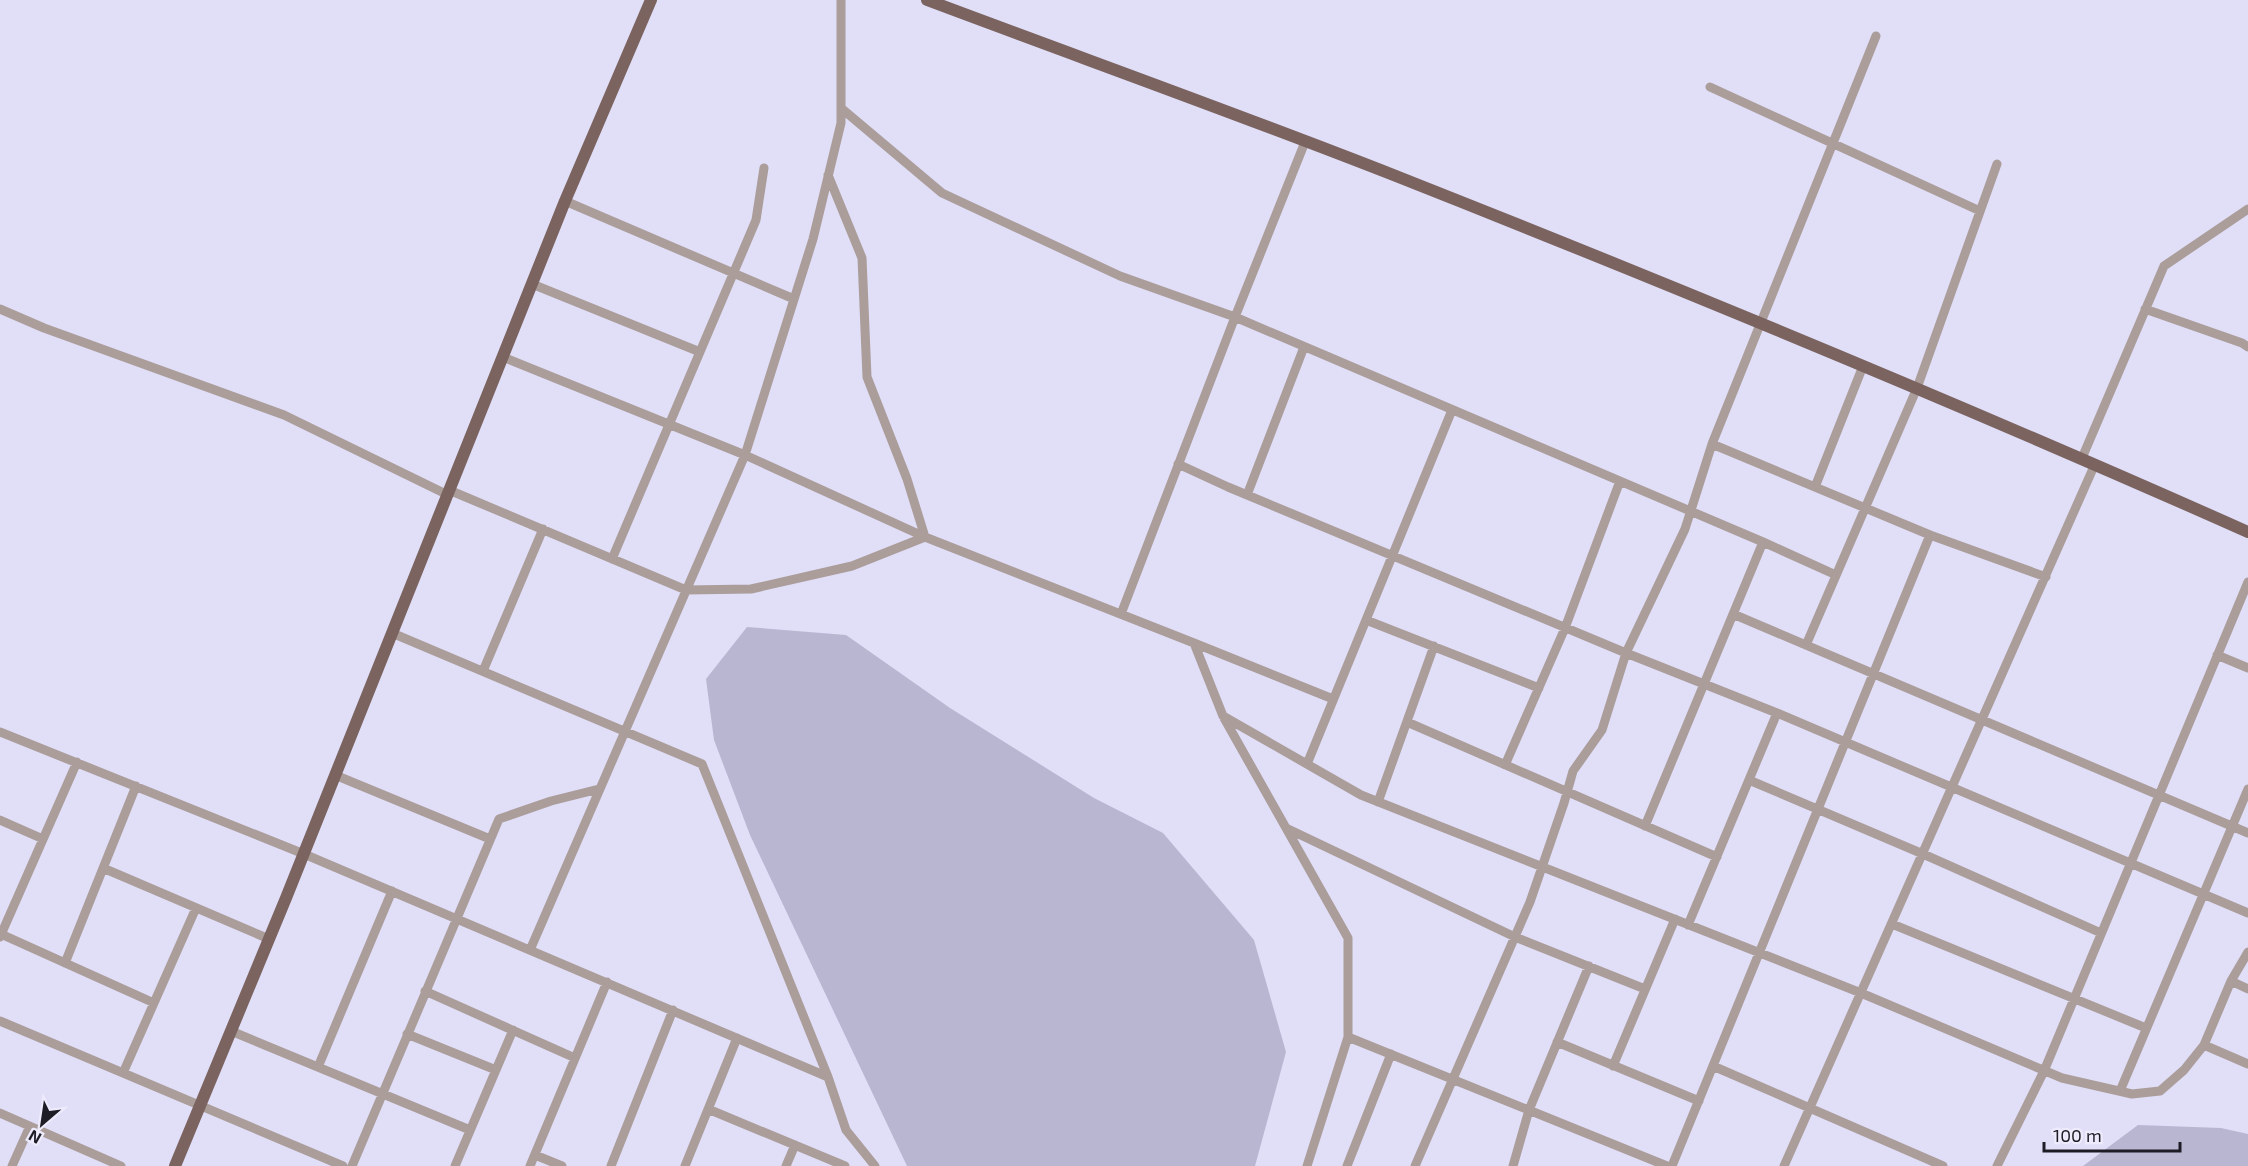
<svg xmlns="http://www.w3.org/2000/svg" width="2248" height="1166" font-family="'Exo 2',sans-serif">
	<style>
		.green { fill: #b9b6d1 }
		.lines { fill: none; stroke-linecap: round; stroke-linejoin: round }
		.minor { stroke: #aa9d9a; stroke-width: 9 }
		.major { stroke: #7b6460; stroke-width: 12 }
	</style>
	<rect width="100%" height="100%" fill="#e1def8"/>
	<path class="green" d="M747,627L846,635L950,708L1094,798L1163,833L1254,940L1286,1052L1255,1166H907L750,835L714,740L706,679Z
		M2138,1125L2221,1128L2248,1134V1166H2083Z"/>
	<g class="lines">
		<path class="minor" d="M1710,87L1980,211
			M841,108L942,193L1120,276L1235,317L1763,542L1836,575
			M565,201L794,299
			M532,284L700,352
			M0,309L44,328L284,415L448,495
			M2145,309L2242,343L2248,347
			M503,357L745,455L925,537L1194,643L1223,716L1361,795L1861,993L2062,1078L2132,1094L2160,1091L2184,1070L2204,1045L2231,981L2248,952
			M1712,444L1930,535L2046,577
			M2082,458L2164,266L2248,209
			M1178,464L1228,487L1626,653L1777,713L2248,913
			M1815,487L1863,366
			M449,490L686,590L751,589L852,566L925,537L907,479L867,377L862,258L828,175
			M1247,495L1304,347
			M612,559L756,220L764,168
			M1121,614L1235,317L1305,142
			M1733,614L2248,833
			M1366,620L1539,688
			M392,633L702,764L828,1077L846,1130L875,1166
			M1194,643L1333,699
			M1806,645L1917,388L1997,164
			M2217,655L2248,668
			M483,671L543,529
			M1224,718L1348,938V1037L1307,1166
			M1407,722L1717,857
			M0,732L304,854L828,1077
			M1307,764L1452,410
			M1505,765L1565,628L1620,481
			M335,775L490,839
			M1749,780L1923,854L2101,933
			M1378,802L1434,646
			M0,820L43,839
			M1645,826L1763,542
			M1286,828L1515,937L1645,989
			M103,868L269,939
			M1892,924L2146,1028
			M1688,925L1777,713
			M1,934L154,1003
			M0,937L77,762
			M530,950L745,455L813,239L841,123V0
			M65,963L136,786
			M2231,981L2248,989
			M425,991L575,1058
			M0,1021L343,1166
			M231,1031L470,1130
			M407,1034L496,1070
			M1348,1037L1667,1166
			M1557,1042L1699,1101
			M2204,1045L2248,1064
			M1613,1066L1675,919
			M1713,1066L1943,1166
			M318,1067L392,891
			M123,1073L196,908
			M2120,1091L2248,789
			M708,1109L845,1166
			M0,1113L121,1166
			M535,1155L562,1166
			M12,1166L30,1126
			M352,1166L499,819L551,801L599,789
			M455,1166L513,1030
			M530,1166L607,982
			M611,1166L673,1010
			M685,1166L737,1038
			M786,1166L795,1145
			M1347,1166L1391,1054
			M1415,1166L1530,902L1564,803L1573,771L1602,730L1626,653L1685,529L1712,444L1876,36
			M1513,1166L1529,1110L1589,966
			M1672,1166L1930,535
			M1784,1166L2095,464
			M1997,1166L2044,1071L2248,582"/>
		<path class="major" d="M927,0C1084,59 1241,115 1396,176C1682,289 1967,407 2248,532
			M175,1166L286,898L565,201L651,0"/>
	</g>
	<g transform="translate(42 1124) rotate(209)" stroke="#eeecfc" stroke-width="4.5" paint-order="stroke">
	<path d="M0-4.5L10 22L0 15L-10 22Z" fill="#1e1d26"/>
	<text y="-9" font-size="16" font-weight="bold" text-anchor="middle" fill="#1e1d26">N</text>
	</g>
	<path d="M2044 1142v9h136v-9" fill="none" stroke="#1e1d26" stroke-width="3"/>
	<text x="2053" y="1142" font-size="18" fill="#1e1d26" stroke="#eeecfc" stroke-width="4.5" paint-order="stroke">100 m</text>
</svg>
